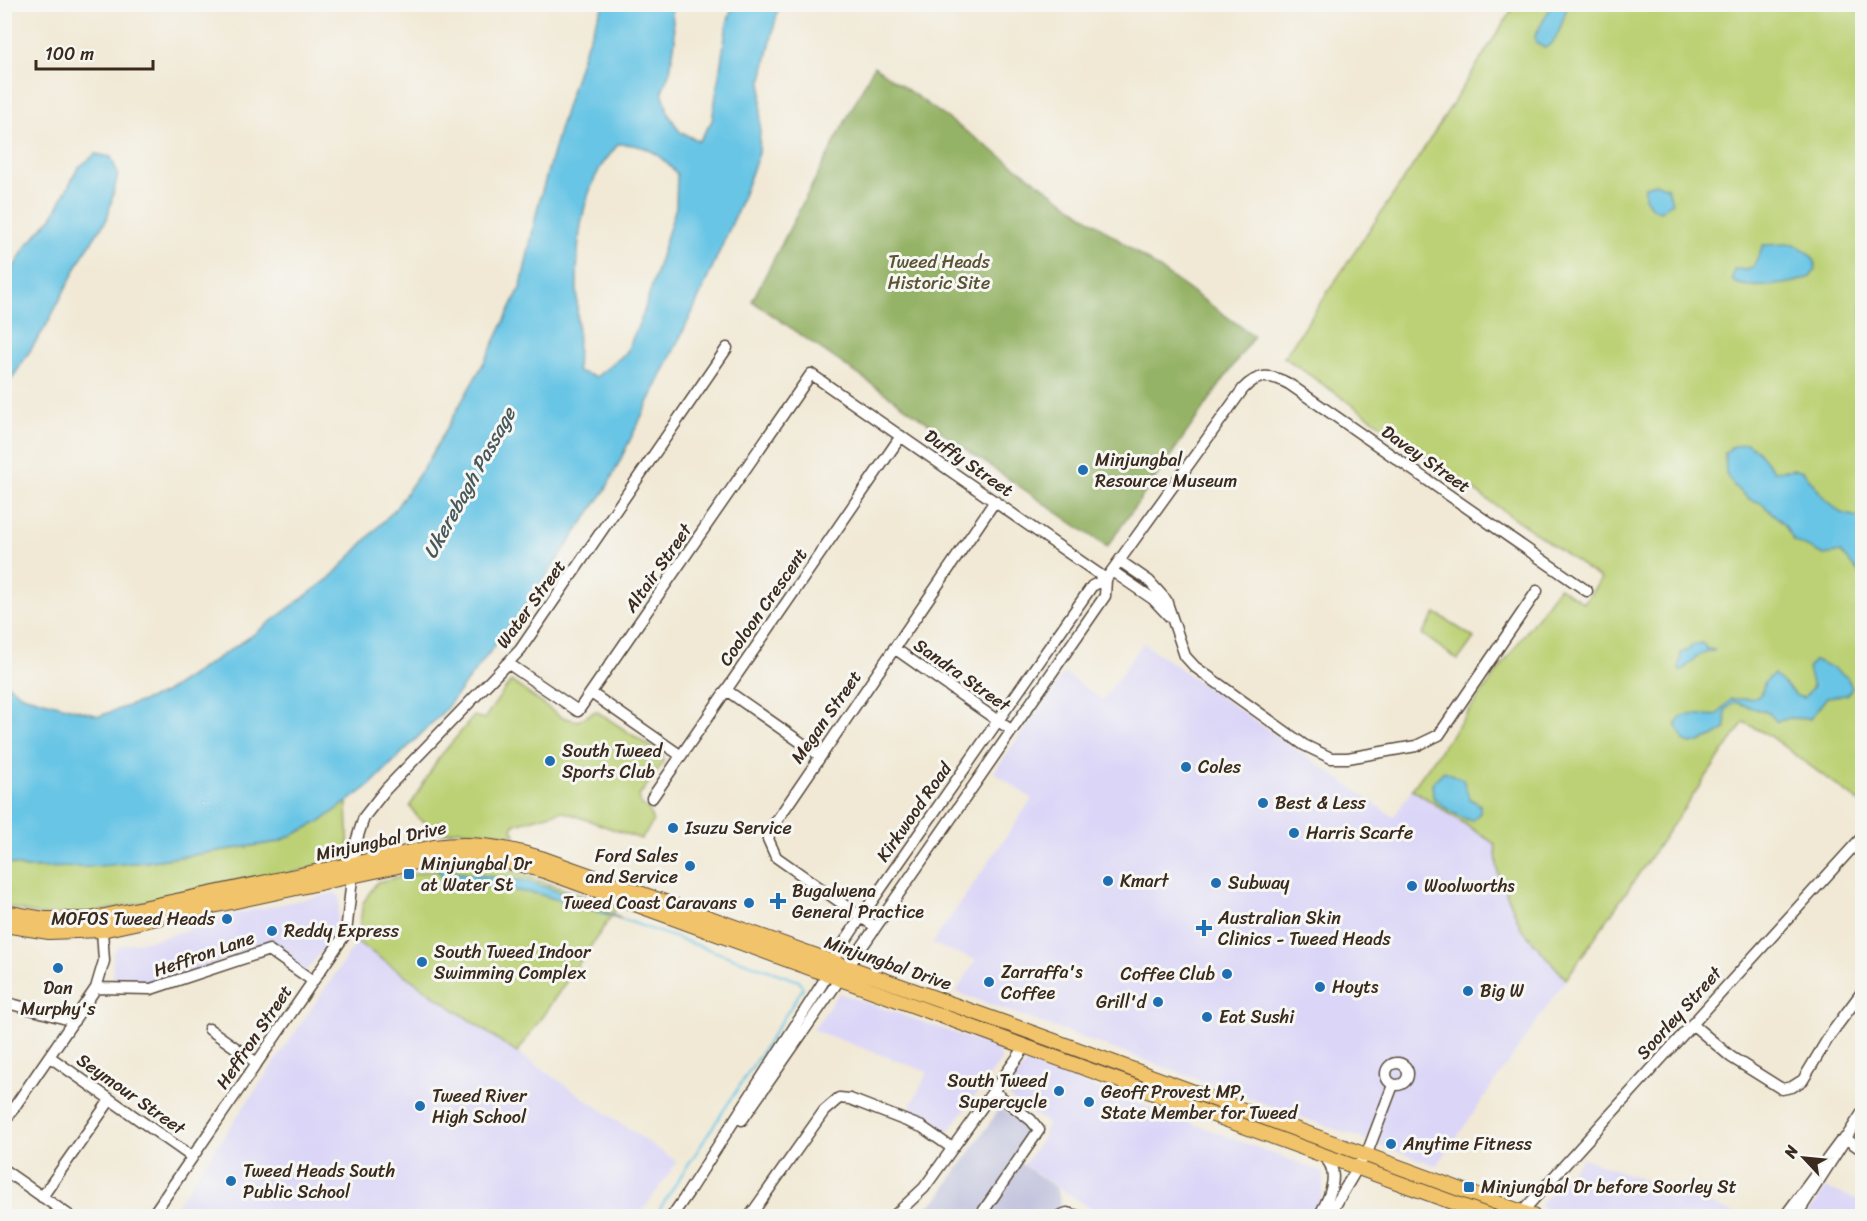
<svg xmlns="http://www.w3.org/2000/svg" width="1867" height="1221" font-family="Sriracha,sans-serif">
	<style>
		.built { fill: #dbd6f7 }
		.industrial { fill: #c1c2dd }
		.green { fill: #bcd175; stroke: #7c7e4a; stroke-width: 1.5 }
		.forest { fill: #95b366; stroke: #686e42; stroke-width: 1.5 }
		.water { fill: #67c5e5; stroke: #517882; stroke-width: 1.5; fill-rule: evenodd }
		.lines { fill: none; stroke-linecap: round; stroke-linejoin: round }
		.stream { stroke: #67c5e5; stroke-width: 2 }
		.minor-casing { stroke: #564739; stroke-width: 13 }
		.major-casing { stroke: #564739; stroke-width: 16 }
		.minor { stroke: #fff; stroke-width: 10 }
		.major { stroke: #f1c36a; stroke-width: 14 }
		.poi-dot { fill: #1f6fb2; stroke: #f6f6f2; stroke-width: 2 }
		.labels { text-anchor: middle; stroke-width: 6; stroke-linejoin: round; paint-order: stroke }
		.park-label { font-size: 18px; fill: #5b5434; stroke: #f6f6f2 }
		.street-label { font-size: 18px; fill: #3b2a1e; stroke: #f6f6f2 }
		.poi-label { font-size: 18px; fill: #3b2a1e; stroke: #f6f6f2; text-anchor: start }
		.water-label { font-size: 20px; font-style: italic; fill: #48585a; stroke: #f6f6f2 }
	</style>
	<rect width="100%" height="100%" fill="#f6f6f2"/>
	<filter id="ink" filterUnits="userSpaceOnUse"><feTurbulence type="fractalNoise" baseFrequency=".0167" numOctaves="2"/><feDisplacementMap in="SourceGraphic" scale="12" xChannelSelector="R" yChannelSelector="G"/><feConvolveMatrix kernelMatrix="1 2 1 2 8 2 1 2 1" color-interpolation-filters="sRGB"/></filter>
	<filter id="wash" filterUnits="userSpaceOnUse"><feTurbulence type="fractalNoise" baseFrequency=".008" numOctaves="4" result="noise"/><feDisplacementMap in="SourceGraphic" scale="24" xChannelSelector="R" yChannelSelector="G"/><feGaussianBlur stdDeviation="1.35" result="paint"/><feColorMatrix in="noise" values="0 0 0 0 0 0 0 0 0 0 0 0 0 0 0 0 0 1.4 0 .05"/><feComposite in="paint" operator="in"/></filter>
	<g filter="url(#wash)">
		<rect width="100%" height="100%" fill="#f1e9d5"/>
		<path class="built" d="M1143,643L1394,817L1412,789L1495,844L1498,873L1521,928L1566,979L1437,1166L956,992L976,960L932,944L1032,799L994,772L1064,673L1103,700Z
			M335,893L340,897L336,931L306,972L267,947L243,954L238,951L234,956L149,987L113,986V953L119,946L162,938L235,914Z
			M357,942L677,1162L639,1216H169Z
			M839,993L997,1048L1001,1060L948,1132L909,1109L928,1072L813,1030Z
			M1027,1062L1318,1170L1324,1174L1321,1199L1311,1216H1102L1024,1165L1044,1136L1047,1123L1009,1097L1008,1090Z
			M1583,1158L1742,1216H1568L1539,1206Z
			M1826,1188L1862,1201V1216H1806Z"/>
		<path class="industrial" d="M1000,1108L1031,1130L1029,1139L1016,1160L1057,1188L1064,1216H915L938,1198Z"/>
		<path class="green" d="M1515,5H1862V804L1768,735L1744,722L1566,979L1521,928L1498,873L1495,844L1412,789L1559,587L1584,603L1601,579L1284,357L1418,158Z
			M1436,613L1474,638L1458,660L1422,634Z
			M511,681L561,717L578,721L596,711L663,755V763L639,796L641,804L649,810L653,822L641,839L562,811L515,824L512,829L515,835L459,830L442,833L418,818L410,806L438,759L474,716L484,719Z
			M347,802L349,861L91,913L40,915L5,906L4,862L26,868L146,862L278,842L321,821Z
			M462,864L507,869L617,908L517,1053L357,942L363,903L377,882Z"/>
		<path class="forest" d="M874,66L1254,336L1107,547L752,301Z"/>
		<path class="water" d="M603,5H671L675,40L670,71L662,91L669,115L680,132L699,141L712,121L727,24L733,5H779L762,79L759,153L737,212L692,313L606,489L523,609L444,711L369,786L321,821L278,842L145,862L86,867L26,868L5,862V683L22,695L99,716L163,694L250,637L331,577L396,508L427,463L488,355L521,286L538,206L560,127L584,51ZM618,144C645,143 659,153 677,174L676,207L643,315L626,353L596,377L577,371C581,305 566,232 599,170C604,161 612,153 618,144Z
			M1552,5H1568C1562,19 1560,42 1544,48L1536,43L1535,36Z
			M96,154L111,157L118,174L107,219L83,255L46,326L11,380L5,395V282L27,245L53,216L78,168Z
			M1655,183L1668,188L1672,203L1661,211L1652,208L1645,198V186Z
			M1789,244C1804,247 1814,254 1816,269L1810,277C1794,284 1744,292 1732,280L1734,269L1747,270L1754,266L1763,245Z
			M1746,443L1757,450L1774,471L1796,469L1803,471L1826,500L1841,513L1862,518V577L1841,552L1824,555L1794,541L1784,524L1761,503L1749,499L1734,486L1726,474L1725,453L1732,447Z
			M1702,643L1707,649L1715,650L1697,656L1683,670H1679L1681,653L1689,650L1692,645Z
			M1813,661C1824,661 1837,672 1847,677L1852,688L1847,695L1827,697L1810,719L1789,718L1777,722L1769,713L1734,702L1725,711L1726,728C1724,733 1698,743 1691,744L1685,742L1676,726C1681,707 1703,718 1717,715L1731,699C1747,699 1763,703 1764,683L1774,674L1797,696L1804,698L1813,687L1808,669Z
			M1444,771L1463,779L1469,798L1480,805V813L1473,820C1463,821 1441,806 1433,797L1432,783Z
			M452,865L454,872L527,881L558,891L622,919L538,894L454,882L444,879L436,868Z"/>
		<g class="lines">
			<path class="stream" d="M622,919L799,981L803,988L655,1216"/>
		</g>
	</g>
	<g filter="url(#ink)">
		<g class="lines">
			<defs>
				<path id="minor" d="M1120,561L1149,581L1166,600L1185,656L1195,667L1304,745L1331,758H1348L1416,746L1439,735L1537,591
					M1112,571L1153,599L1170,617
					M894,648L1011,730
					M509,664L578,711L811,374L1106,579
					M726,690L819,755
					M591,693L680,755
					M652,798L901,436
					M874,926L776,857L768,839L771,829L995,501
					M96,988L151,989L269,950L313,981
					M4,1002L74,1021
					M1692,1024L1731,1057L1782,1089L1792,1087L1803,1080L1830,1035L1862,992
					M209,1029L257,1063
					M50,1057L192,1157
					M1386 1074a11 11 0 1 1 22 0a11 11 0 1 1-22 0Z
					M742,1120L1105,596L1106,579
					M4,1122L96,988L104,961L102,930
					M1845,1138L1862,1150
					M4,1170L70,1216
					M42,1197L110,1100
					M685,1197L822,984L838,952L861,917L1092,586L1106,579L1243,389C1258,373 1271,374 1289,384L1587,591
					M1522,1212L1862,837
					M152,1216L346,933L356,842L364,817L386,789L520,650L727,348
					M672,1216L688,1193
					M750,1216L824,1111L839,1098L850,1099L922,1127L952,1148
					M894,1216L924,1188L1025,1047
					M980,1216L1039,1130L1031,1120L993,1091
					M1059,1216L1067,1213L1078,1216
					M1319,1216C1329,1199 1342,1172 1324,1157
					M1329,1216L1369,1148L1393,1085
					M1785,1216L1840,1142
					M1796,1216L1862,1113"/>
				<path id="major" d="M4,912L44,919H90L434,847C474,842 506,847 544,859L1022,1029L1533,1216
					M4,925L49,932L102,930L421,861C465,854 501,858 544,871L1490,1216"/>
			</defs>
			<use href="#minor" class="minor-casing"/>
			<use href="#major" class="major-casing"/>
			<use href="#minor" class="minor"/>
			<use href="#major" class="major"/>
		</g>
	</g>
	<g class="poi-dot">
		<circle cx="1083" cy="470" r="6"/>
		<circle cx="550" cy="761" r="6"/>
		<circle cx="1186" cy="767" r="6"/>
		<circle cx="1263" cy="803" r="6"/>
		<circle cx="673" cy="828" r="6"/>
		<circle cx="1294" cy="833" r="6"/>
		<circle cx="690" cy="866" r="6"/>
		<rect x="403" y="868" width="12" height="12" rx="3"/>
		<circle cx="1108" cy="881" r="6"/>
		<circle cx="1216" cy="883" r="6"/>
		<circle cx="1412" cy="886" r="6"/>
		<path d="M775 892h6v6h6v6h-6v6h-6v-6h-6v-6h6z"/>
		<circle cx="749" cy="903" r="6"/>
		<circle cx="227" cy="919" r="6"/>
		<path d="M1201 919h6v6h6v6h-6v6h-6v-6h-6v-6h6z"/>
		<circle cx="272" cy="931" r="6"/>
		<circle cx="422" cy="962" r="6"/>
		<circle cx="58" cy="968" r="6"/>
		<circle cx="1227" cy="974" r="6"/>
		<circle cx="989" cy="982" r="6"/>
		<circle cx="1320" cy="987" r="6"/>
		<circle cx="1468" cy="991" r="6"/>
		<circle cx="1158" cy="1002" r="6"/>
		<circle cx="1207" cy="1017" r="6"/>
		<circle cx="1059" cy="1091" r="6"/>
		<circle cx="1089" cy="1102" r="6"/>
		<circle cx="420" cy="1106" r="6"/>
		<circle cx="1391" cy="1144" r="6"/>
		<circle cx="231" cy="1181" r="6"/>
		<rect x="1463" y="1181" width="12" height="12" rx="3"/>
	</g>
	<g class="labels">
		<g class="park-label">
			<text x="939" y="268">Tweed Heads<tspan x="939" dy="21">Historic Site</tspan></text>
		</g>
		<g class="street-label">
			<text transform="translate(1426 459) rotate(35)" y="6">Davey Street</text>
			<text transform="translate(969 463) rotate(35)" y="6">Duffy Street</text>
			<text transform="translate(658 568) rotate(-55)" y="6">Altair Street</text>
			<text transform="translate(531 604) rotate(-54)" y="6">Water Street</text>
			<text transform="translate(763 607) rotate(-55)" y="6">Cooloon Crescent</text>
			<text transform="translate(962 675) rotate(35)" y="6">Sandra Street</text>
			<text transform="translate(826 717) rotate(-55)" y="6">Megan Street</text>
			<text transform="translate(914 812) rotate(-55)" y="6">Kirkwood Road</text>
			<text transform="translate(381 841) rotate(-12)" y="6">Minjungbal Drive</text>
			<text transform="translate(204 954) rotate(-19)" y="6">Heffron Lane</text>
			<text transform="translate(888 963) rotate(19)" y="6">Minjungbal Drive</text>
			<text transform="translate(1679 1013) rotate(-48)" y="6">Soorley Street</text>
			<text transform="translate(254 1037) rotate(-56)" y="6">Heffron Street</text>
			<text transform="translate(131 1094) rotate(35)" y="6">Seymour Street</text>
		</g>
		<g class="poi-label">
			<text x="1095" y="466">Minjungbal<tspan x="1095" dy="21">Resource Museum</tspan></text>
			<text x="562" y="757">South Tweed<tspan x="562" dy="21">Sports Club</tspan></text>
			<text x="1198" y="773">Coles</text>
			<text x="1275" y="809">Best &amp; Less</text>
			<text x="685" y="834">Isuzu Service</text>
			<text x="1306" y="839">Harris Scarfe</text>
			<text x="678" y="862" text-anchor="end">Ford Sales<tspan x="678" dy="21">and Service</tspan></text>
			<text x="421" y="870">Minjungbal Dr<tspan x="421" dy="21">at Water St</tspan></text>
			<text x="1120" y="887">Kmart</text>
			<text x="1228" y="889">Subway</text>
			<text x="1424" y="892">Woolworths</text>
			<text x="792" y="897">Bugalwena<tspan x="792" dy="21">General Practice</tspan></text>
			<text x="737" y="909" text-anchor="end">Tweed Coast Caravans</text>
			<text x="1218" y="924">Australian Skin<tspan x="1218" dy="21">Clinics - Tweed Heads</tspan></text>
			<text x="215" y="925" text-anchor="end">MOFOS Tweed Heads</text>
			<text x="284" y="937">Reddy Express</text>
			<text x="434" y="958">South Tweed Indoor<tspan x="434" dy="21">Swimming Complex</tspan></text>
			<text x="1001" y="978">Zarraffa's<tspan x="1001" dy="21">Coffee</tspan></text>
			<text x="1215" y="980" text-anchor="end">Coffee Club</text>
			<text x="1332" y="993">Hoyts</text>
			<text x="58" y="994" text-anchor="middle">Dan<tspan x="58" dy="21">Murphy's</tspan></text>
			<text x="1480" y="997">Big W</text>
			<text x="1146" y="1008" text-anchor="end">Grill'd</text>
			<text x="1219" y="1023">Eat Sushi</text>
			<text x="1047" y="1087" text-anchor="end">South Tweed<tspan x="1047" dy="21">Supercycle</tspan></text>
			<text x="1101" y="1098">Geoff Provest MP,<tspan x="1101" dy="21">State Member for Tweed</tspan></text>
			<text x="432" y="1102">Tweed River<tspan x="432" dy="21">High School</tspan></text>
			<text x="1403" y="1150">Anytime Fitness</text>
			<text x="243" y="1177">Tweed Heads South<tspan x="243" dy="21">Public School</tspan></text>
			<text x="1481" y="1193">Minjungbal Dr before Soorley St</text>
		</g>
		<g class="water-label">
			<text transform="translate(469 483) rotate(-61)" y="7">Ukerebagh Passage</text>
		</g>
	</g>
	<rect width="1867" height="1221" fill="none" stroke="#f6f6f2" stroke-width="24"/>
	<g transform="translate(1804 1158) rotate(296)" stroke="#f6f6f2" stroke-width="4.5" paint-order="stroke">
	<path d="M0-4.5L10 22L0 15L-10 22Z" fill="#3b2a1e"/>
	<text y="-9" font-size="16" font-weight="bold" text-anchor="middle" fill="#3b2a1e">N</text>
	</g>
	<path d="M36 60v9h117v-9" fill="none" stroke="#3b2a1e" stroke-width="3"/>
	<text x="45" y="60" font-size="18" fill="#3b2a1e" stroke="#f6f6f2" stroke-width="4.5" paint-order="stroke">100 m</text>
</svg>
